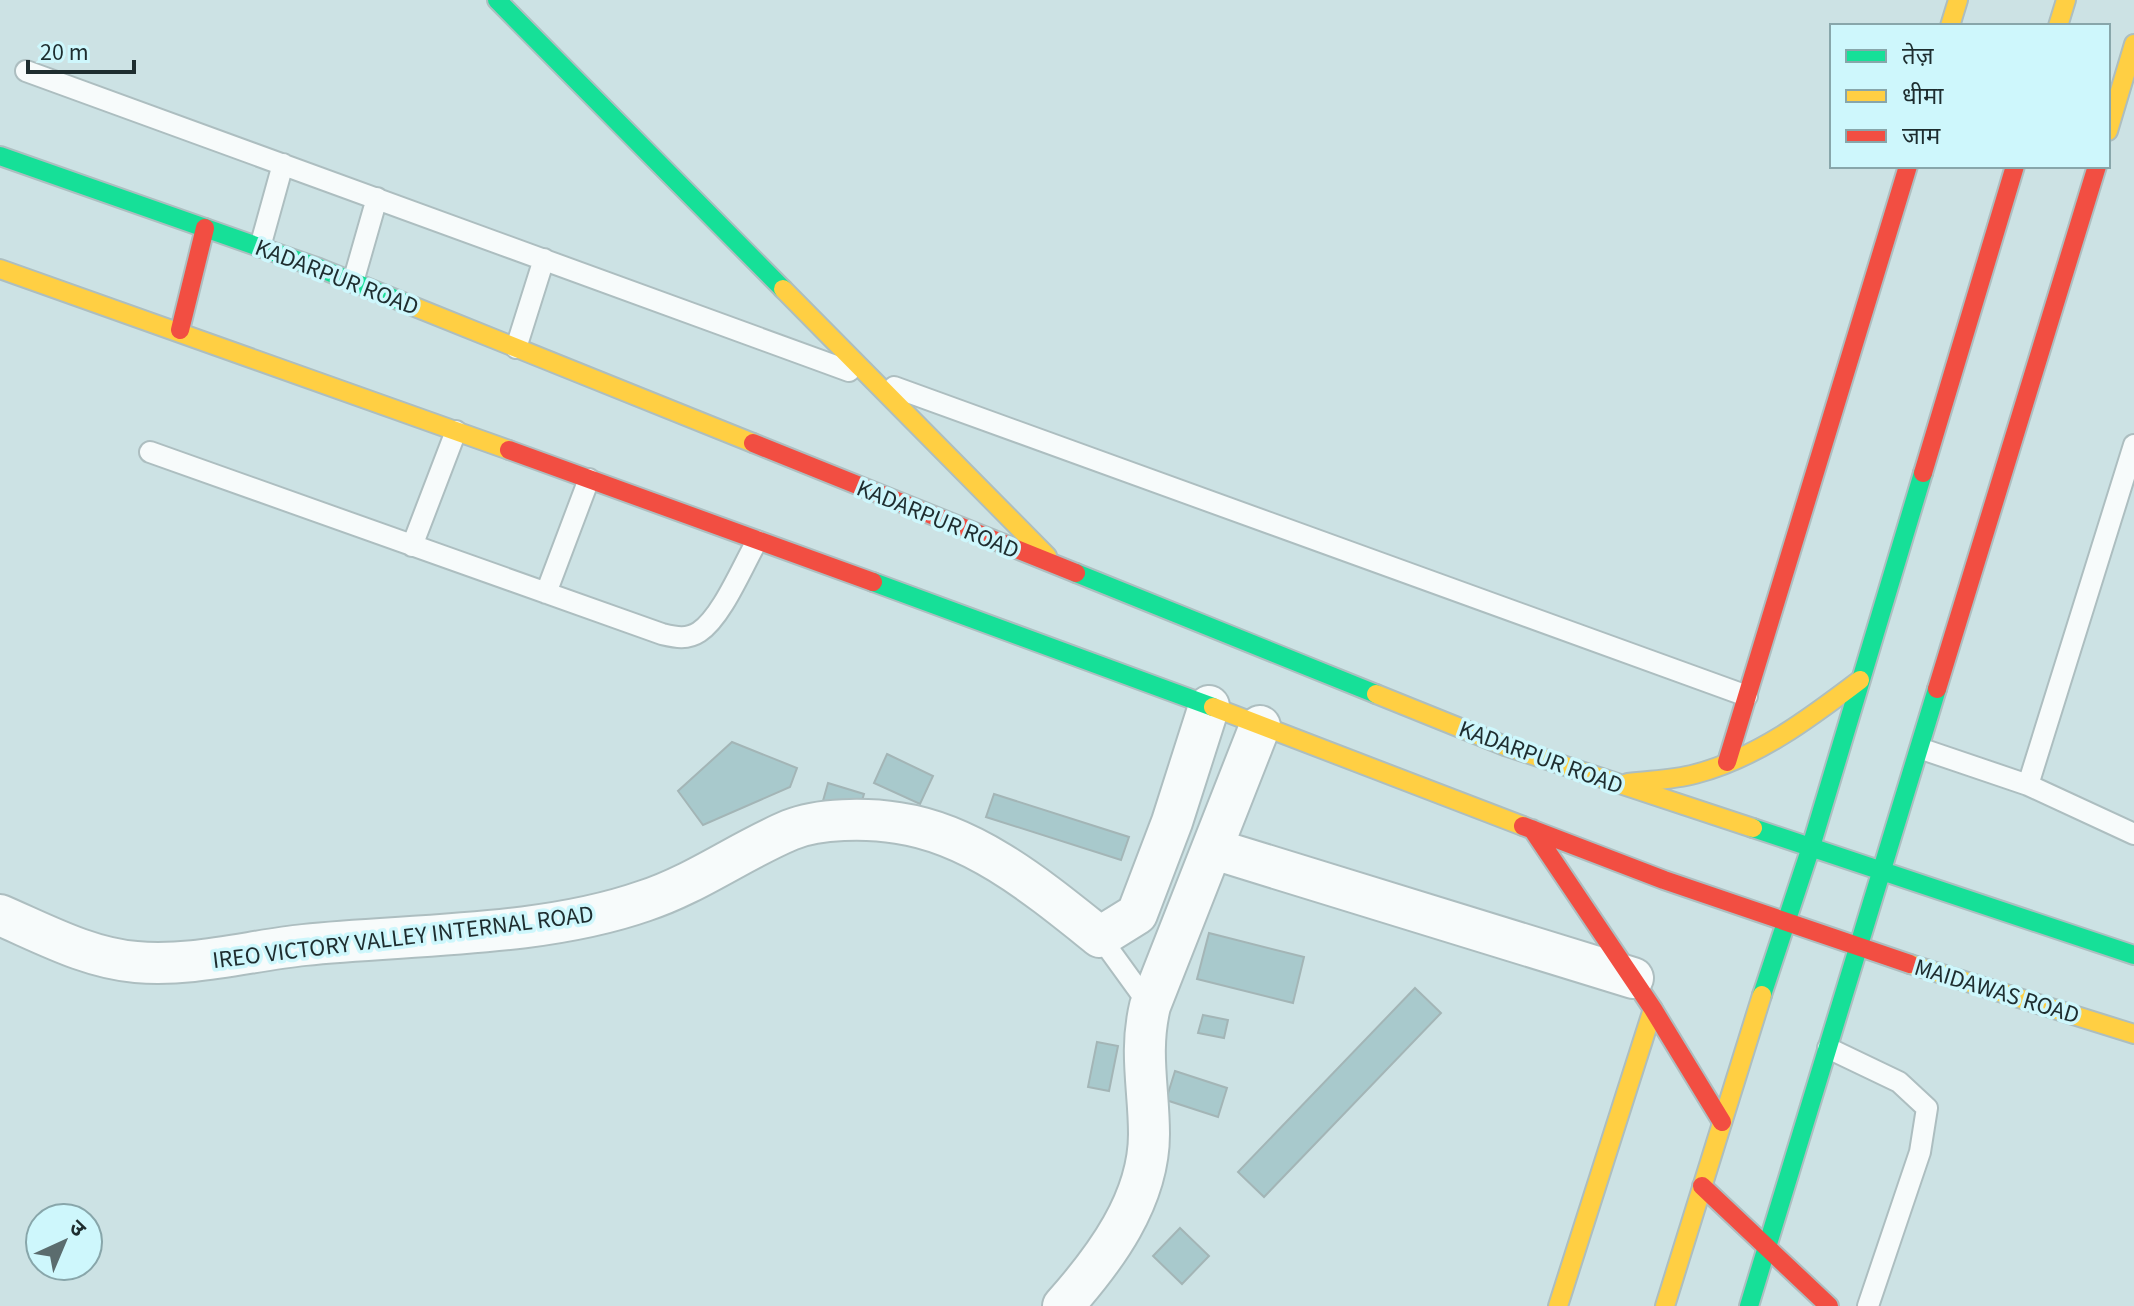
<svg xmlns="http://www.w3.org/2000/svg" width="2134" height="1306" font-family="'Source Sans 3','Noto Sans Devanagari',sans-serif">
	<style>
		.building { fill: #a8c9cc; stroke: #a3b5b6; stroke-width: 2 }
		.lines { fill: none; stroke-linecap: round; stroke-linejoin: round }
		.lane-casing { stroke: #adbec0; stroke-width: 24 }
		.street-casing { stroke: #adbec0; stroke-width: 44 }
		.fast-casing { stroke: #adbec0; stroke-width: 22 }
		.slow-casing { stroke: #adbec0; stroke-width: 22 }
		.jam-casing { stroke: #adbec0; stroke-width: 22 }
		.lane { stroke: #f7fbfb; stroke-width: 20 }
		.street { stroke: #f7fbfb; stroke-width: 40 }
		.fast { stroke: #16e098; stroke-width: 18 }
		.slow { stroke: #ffcf43; stroke-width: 18 }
		.jam { stroke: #f24e42; stroke-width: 18 }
		.labels { text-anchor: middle; stroke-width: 7; stroke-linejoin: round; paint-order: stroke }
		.street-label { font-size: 24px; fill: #1e2d2f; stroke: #cef7fc }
	</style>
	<rect width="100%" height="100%" fill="#cce2e4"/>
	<path class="building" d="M732,742L797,768L790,787L703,825L678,791Z
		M887,754L933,776L920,804L874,783Z
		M828,783L864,794L857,817L821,808Z
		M994,794L1129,837L1121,860L986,817Z
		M1209,933L1304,957L1293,1003L1197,979Z
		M1415,988L1441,1013L1264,1197L1238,1172Z
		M1203,1015L1228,1020L1224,1038L1198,1033Z
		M1097,1042L1118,1046L1109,1091L1088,1087Z
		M1175,1071L1227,1088L1218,1117L1166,1100Z
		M1180,1228L1209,1256L1182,1284L1153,1256Z"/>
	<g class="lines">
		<defs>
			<path id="lane" d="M26,71L849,371
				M260,247L283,164
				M353,282L377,198
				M516,348L544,259
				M894,387L1747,696
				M150,452L662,634C675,637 687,640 699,632C722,617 743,565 757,541
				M412,546L456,431
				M546,593L589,479
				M1922,749L2028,785L2134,834
				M2028,785L2134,445
				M1100,937L1150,1006
				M1828,1048L1899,1082L1927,1108L1920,1152L1868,1306"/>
			<path id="street" d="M1214,849L1633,978
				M0,915C44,934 88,958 136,962C192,967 248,951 304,945C412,934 541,937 644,901C696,884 740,851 790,830C819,818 867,818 898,823C975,834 1041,890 1100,937L1137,914L1172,822L1209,706
				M1063,1306C1105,1259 1149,1200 1149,1134C1149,1089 1139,1052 1150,1006L1260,726"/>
			<path id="fast" d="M497,0L783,289
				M0,156L319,268L410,305
				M1076,573L1376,694
				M873,582L1213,707
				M1753,828L2134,955
				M1762,995L1810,850L1923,473
				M1749,1306L1937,689"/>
			<path id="slow" d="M1950,26L1958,0
				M2058,26L2066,0
				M2108,131L2134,44
				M0,269L509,450
				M783,289L1047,556
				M410,305L753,443
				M1376,694L1505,746L1753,828
				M1213,707L1523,826
				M1628,783C1650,780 1673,780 1695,774C1757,758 1810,718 1860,680
				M1910,964L2134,1034
				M1558,1306L1653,1009
				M1665,1306L1762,995"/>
			<path id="jam" d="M180,330L205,228
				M753,443L1076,573
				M509,450L873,582
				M1923,473L2015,166
				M1937,689L2097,166
				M1727,762L1908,166
				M1523,826L1664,880L1910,964
				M1532,829L1653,1009L1722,1122
				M1702,1186L1829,1306"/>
		</defs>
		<use href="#lane" class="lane-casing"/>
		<use href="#street" class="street-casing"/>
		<use href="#fast" class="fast-casing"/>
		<use href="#slow" class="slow-casing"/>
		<use href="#jam" class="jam-casing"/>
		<use href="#lane" class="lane"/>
		<use href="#street" class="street"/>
		<use href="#fast" class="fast"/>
		<use href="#slow" class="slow"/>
		<use href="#jam" class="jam"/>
	</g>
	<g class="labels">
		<g class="street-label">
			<text transform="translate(337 277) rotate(21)" y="8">KADARPUR ROAD</text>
			<text transform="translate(938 519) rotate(22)" y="8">KADARPUR ROAD</text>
			<text transform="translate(1541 757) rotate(20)" y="8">KADARPUR ROAD</text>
			<text transform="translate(403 937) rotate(-7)" y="8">IREO VICTORY VALLEY INTERNAL ROAD</text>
			<text transform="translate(1997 991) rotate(17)" y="8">MAIDAWAS ROAD</text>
		</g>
	</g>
	<rect x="1830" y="24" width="280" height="144" fill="#cef7fc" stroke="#88a6aa" stroke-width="2"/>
	<rect x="1846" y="50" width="40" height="12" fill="#16e098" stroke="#88a6aa" stroke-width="2"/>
	<text x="1902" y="64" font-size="24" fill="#1e2d2f">तेज़</text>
	<rect x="1846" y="90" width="40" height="12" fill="#ffcf43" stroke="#88a6aa" stroke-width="2"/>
	<text x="1902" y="104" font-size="24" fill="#1e2d2f">धीमा</text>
	<rect x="1846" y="130" width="40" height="12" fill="#f24e42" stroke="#88a6aa" stroke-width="2"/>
	<text x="1902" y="144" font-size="24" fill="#1e2d2f">जाम</text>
	<g transform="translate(64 1242) rotate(44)"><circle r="38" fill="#cef7fc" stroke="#88a6aa" stroke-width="2"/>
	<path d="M0-6L14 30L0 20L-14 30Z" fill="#5b6c6e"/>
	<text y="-12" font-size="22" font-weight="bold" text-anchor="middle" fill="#1e2d2f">उ</text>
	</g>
	<path d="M28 60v12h106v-12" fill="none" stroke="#1e2d2f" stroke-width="4"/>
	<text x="40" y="60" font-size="24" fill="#1e2d2f" stroke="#cef7fc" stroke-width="6" paint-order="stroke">20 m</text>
</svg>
